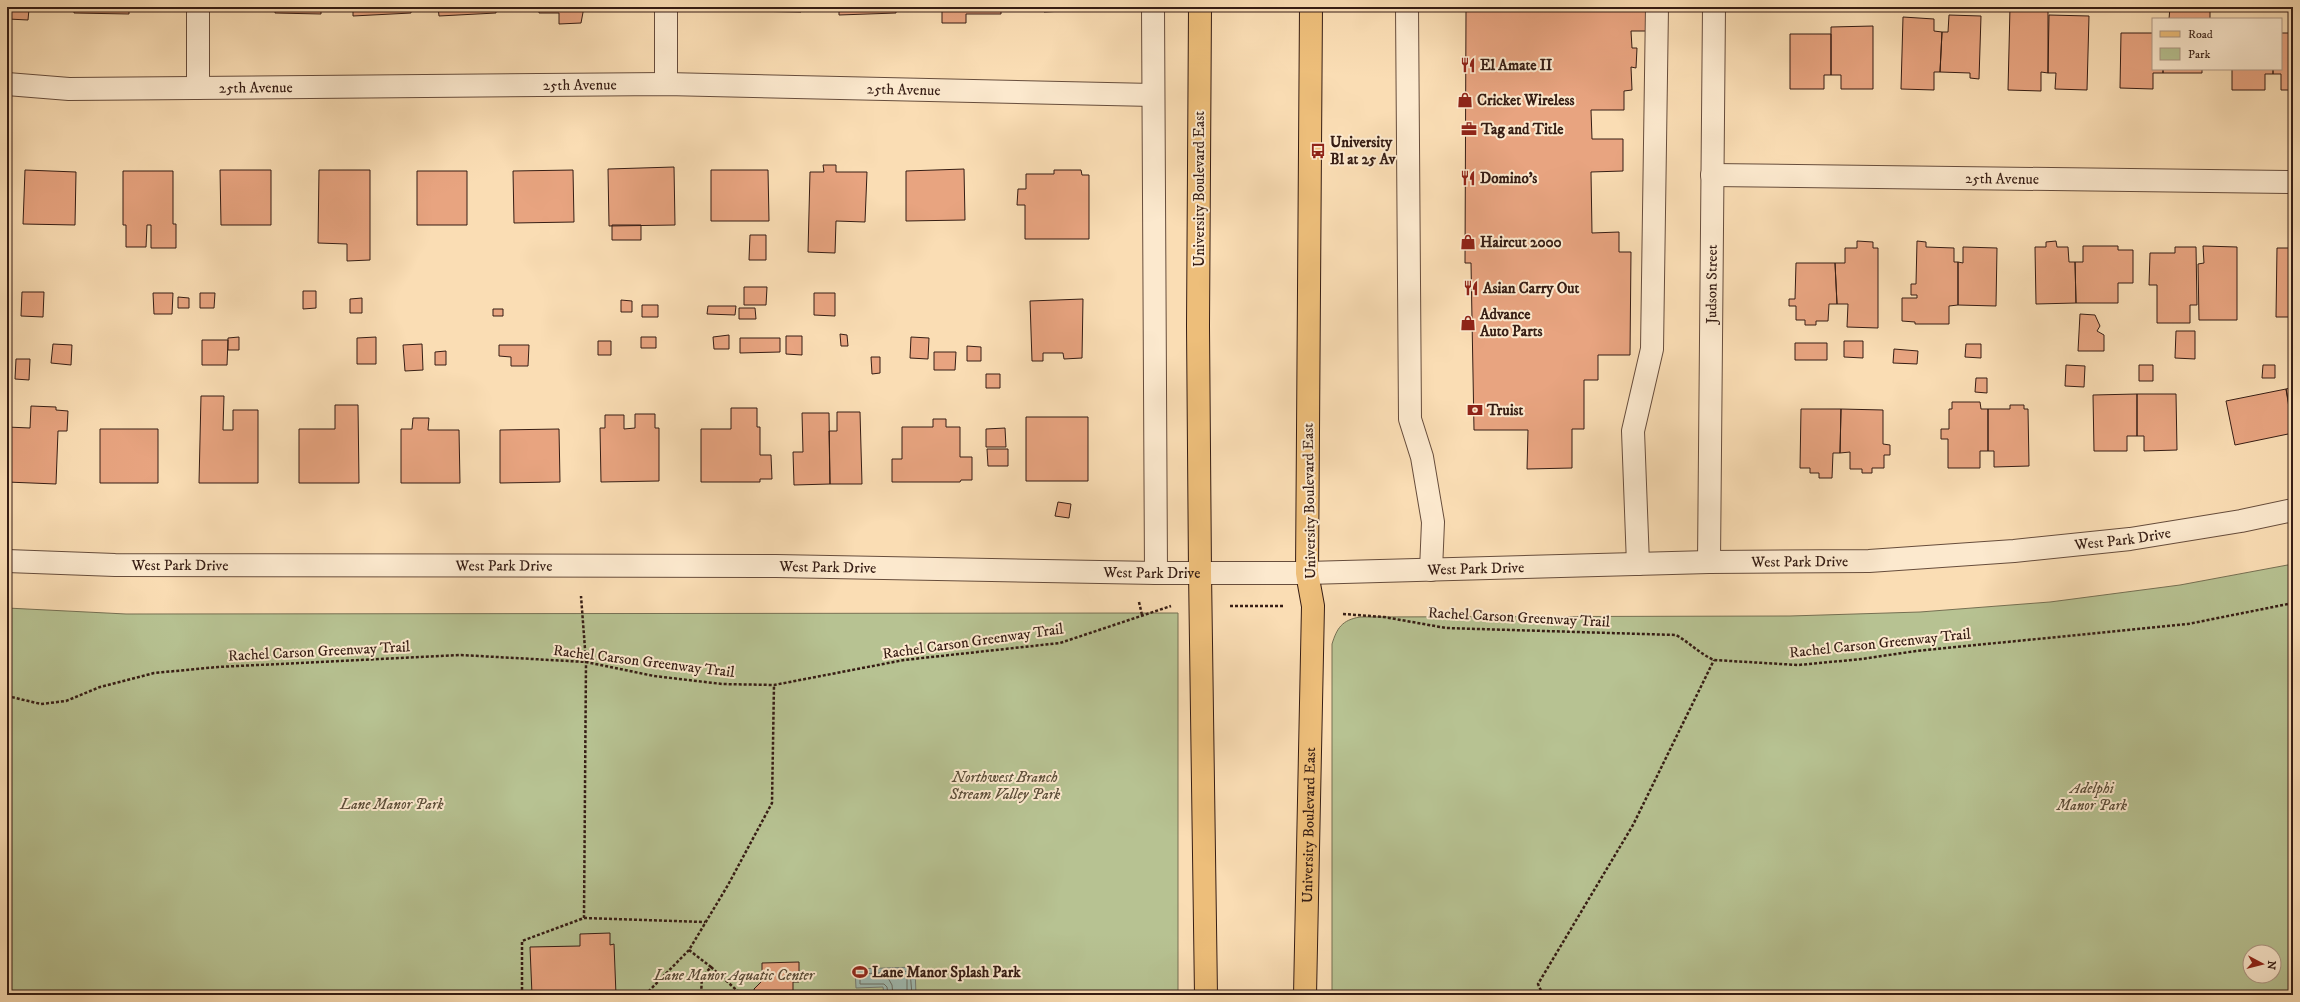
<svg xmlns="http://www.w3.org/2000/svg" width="2300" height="1002" font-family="'IM FELL DW Pica',serif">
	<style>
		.green { fill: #b7c292; stroke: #767053; fill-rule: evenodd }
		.water { fill: #9fbbb2; stroke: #757c73 }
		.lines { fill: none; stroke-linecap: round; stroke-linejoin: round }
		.shore { stroke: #6a6c63; stroke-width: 1 }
		.building { fill: #e8a480; stroke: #361d14 }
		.minor-casing { stroke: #674d3c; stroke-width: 24 }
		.major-casing { stroke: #361d14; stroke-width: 24 }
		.path { stroke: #361d14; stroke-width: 2.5; stroke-dasharray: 3 2; stroke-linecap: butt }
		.minor { stroke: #fce9ce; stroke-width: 22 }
		.major { stroke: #edbe7a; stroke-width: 22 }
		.labels { text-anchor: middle; stroke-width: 4; stroke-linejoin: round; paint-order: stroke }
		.poi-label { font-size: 15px; font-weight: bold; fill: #361d14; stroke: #fce9ce; text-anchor: start }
		.street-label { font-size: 15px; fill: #361d14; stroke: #fce9ce }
		.park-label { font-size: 15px; font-style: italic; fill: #5d4f3a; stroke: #fce9ce }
	</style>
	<rect width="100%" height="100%" fill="#faddb4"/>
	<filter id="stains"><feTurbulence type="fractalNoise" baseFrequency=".005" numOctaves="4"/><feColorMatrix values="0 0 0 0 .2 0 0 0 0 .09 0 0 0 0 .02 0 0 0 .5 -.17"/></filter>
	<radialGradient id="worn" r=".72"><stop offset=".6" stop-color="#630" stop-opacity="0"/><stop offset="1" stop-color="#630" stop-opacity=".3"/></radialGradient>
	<path class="green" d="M2293,564V995H1332V644C1337,628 1342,620 1360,617L1790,616L1920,612L2050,602L2180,585ZM2250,952H2274V976H2250Z
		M7,608L126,614L1178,613V995H7Z"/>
	<path class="water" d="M915,967L916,995H884L883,987L856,988L855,969Z"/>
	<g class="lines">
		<path class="shore" d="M888,995L887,987L884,984H860V974L910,971L912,995
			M893,995L892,985L888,978L905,976L907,978V995"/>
	</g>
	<path class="building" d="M7,7H34V9H29L28,20L8,19Z
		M74,7H129V14L74,13Z
		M275,7H321V14L275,13Z
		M353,7H411V13L353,16Z
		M438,7H496V13L439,16Z
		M539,7H584L581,23L559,24V13H539Z
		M745,7H801V12L745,11Z
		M839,7H896V13L839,15Z
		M942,7H1001V14H966V23H942Z
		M1044,7H1084V10L1044,12Z
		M1473,7H1664L1662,31H1631L1632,48H1637L1636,68L1631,67L1632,90L1624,91V110H1591L1592,139H1623V171L1591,172L1592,233L1619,232V252H1631L1630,355H1598V380H1584V429H1572V468L1527,469L1528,430H1474L1471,263H1465L1466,9Z
		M2010,7H2048V73L2041,72V91L2008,90Z
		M2170,7H2210V19H2169Z
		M1949,15L1981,16L1979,79L1970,78V73L1940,72L1942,32H1948Z
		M2049,15L2089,16L2087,90L2055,89L2056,73H2048Z
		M1903,17L1934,19V31L1942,32L1940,72H1934V90L1901,89Z
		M1873,26V89H1841V75H1831V27Z
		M2121,33H2153V69H2163V73H2153V89L2120,88Z
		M2281,33H2293V90H2281V74H2273V69H2281Z
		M1790,34H1831V75H1824V89H1790Z
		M2163,69H2202V73H2163Z
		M2232,69H2273V74H2265V90H2232Z
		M823,165H836V172H867L865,222L836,221L835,253L808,252L810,172H824Z
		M674,167L675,225L609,226L608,169Z
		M964,169L965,220L906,221V171Z
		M25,170L76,172L75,225L23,224Z
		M220,170H271V225H221Z
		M319,170H370V260L347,261V244L318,243Z
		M573,170L574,222L514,223L513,171Z
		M711,170H768L769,221H711Z
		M1054,170H1081L1082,175H1089V239H1025V205H1017L1018,189H1026V174H1054Z
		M123,171H173V224H176V248H151V225H147L146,247H126V225H123Z
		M417,171H467V225H417Z
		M612,225H641V240H612Z
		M750,235H766V260H749Z
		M1857,241L1873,242V248H1878V328L1847,327L1848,304H1837L1835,263H1845V248H1857Z
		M1917,241L1926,242V247L1954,248V262H1958V305L1949,306V324H1915V322L1902,321V298H1917V295H1911V284H1916Z
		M2056,241L2057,247H2068L2069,262H2075L2076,303L2036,304L2035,247H2046V242Z
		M2083,246H2118V250H2133V283H2118V303H2076L2075,262H2083Z
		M2203,246L2237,247V320H2199L2198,264L2204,263Z
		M1963,247L1997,248L1996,306L1958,305V262L1963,263Z
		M2175,247H2196L2197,305H2190V323H2157V285H2149L2150,253H2175Z
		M2277,248H2293V317H2276Z
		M1796,263H1835L1837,304H1829L1828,321H1816V325H1805V320H1796V306H1789V299H1795Z
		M744,287H767L766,305H744Z
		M303,291H316V308L303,309Z
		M22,292H44L43,317L21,316Z
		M153,293H173L172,314H154Z
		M200,293H215L214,308H200Z
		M814,293H835V316L814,315Z
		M178,297L189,298V308H178Z
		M362,298V313H350V299Z
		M1083,299L1082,358L1064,359L1063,353H1043V361H1032L1030,301Z
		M621,300L632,301V312H621Z
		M642,305H658V317H642Z
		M708,306H736L735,315L707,314Z
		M739,308H755L756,319H739Z
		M493,309H503V316H493Z
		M2080,314L2095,315L2100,326L2097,331L2104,335V351H2078Z
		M2176,331H2195V359L2175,358Z
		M840,334L847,335L848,346H841Z
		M729,335V349H714L713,337Z
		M786,336H802V355L786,354Z
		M239,337V350H228V338Z
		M376,337V364H357V338Z
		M641,337H656V348H641Z
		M911,337L929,338L928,359L910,358Z
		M740,338H780V352L740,353Z
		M202,340H228L227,365H202Z
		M598,341H611V355H598Z
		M1844,341H1863V358L1844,357Z
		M1795,343H1827V360H1795Z
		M53,344L72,345L71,365L51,363Z
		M422,344L423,370L405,371L403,345Z
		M1966,344H1981V358L1965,357Z
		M499,345H529L528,366H511V357L499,356Z
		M967,346L981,347V361H967Z
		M1894,349L1918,351L1917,364L1893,363Z
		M446,351V365H435V352Z
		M934,352H956L955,370H934Z
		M871,357H880V373L872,374Z
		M16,359H30L29,380L15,379Z
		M2066,365L2085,366L2084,387L2065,386Z
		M2139,365H2153V381H2139Z
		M2263,365H2275V378H2262Z
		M986,374H1000V388H986Z
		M1976,378H1987V393L1975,392Z
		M2293,387V425L2286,389Z
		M2286,389L2293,433L2235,445L2226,401Z
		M2137,394V436H2127V451H2094L2093,395Z
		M2137,394H2176L2177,450L2144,451V436H2137Z
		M201,396H224L223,430H233V410H258V483H199Z
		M1952,402H1980L1981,409H1988V451H1980V468H1948V439H1941V429H1949V409H1952Z
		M335,405H358L359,483H299V429H335Z
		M2010,405H2024V409H2028L2029,466L1994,467V451H1988V409H2010Z
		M31,406L56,407V410L68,411L67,431H58L56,484L7,482V427L30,428Z
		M731,408H757V427H760V455H771L772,479H760V482H701V429H731Z
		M1801,409H1841L1840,453H1833L1832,478H1819V473H1810V468H1800Z
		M1841,409L1883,410V444L1890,445V455H1884V468H1872V473H1862V469H1850V452L1840,453Z
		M837,412H860L862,484H830L829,431H837Z
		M802,413H829L830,484L794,485L793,452H803Z
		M635,414H655V428H659V481L601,482L600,428H605V415H624V429L635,428Z
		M1026,417H1088V481H1026Z
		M413,418H429L428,430H459L460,483H401V429H412Z
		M933,419H946V427H960V457H972V480H961L960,482H892V459H902V427H933Z
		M1005,428L1006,447H986V429Z
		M100,429H158V483H100Z
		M559,429L560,482L500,483V430Z
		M987,449H1008V466H988Z
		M1058,502L1071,504L1069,518L1055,516Z
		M610,933V945L614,944L616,995H532L530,947L580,946V934Z
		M799,962V982H793V994L755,995L754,989L762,981V963Z"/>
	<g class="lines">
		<defs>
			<g id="minor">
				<path d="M198,7V88"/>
				<path d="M666,7V84"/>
				<path d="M1153,7L1156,573"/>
				<path d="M1407,7L1410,419L1422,457L1433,522L1431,570"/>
				<path id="s1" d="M7,84L69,89L666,84L1153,95"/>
				<path id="s2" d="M1712,175L2293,182"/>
				<path id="s3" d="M7,561L115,565L776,566L1156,573H1307L1709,562L1869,561L2014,551L2130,539L2241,521L2293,510"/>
				<path id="s4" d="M1709,562L1714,7"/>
				<path d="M1638,564L1633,431L1652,349L1657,7"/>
			</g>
			<g id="major">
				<path d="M1200,7L1198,326L1200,572L1206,995"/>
				<path id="s5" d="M1305,995L1313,606L1307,573L1311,7"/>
			</g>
		</defs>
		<use href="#minor" class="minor-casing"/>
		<use href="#major" class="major-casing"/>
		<path class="path" d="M1139,602L1142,615
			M1230,606H1283
			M1343,614L1384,617L1446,628L1676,635C1690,643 1700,654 1714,660L1798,665L1862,659L1916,651L2188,624L2293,603
			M7,696L41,704L66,701L100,687L154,673L218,667L461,655L586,662L654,676L722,684L774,685L904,660L1060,643L1171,606
			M584,918L705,922
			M689,950L711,967L702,977L701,995
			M711,967L742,995
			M522,995V941L584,918L586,662L581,596
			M645,995L689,950L728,885L772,803L774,685
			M1543,995L1538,984L1633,825L1714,660"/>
		<use href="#minor" class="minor"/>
		<use href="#major" class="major"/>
	</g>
	<defs>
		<symbol id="restaurant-bare" viewBox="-9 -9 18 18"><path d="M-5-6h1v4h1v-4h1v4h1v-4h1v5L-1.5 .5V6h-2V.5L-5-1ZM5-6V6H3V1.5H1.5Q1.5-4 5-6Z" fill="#8f2418" stroke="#fce9ce" stroke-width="2.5" paint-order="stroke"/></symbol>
		<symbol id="shop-bare" viewBox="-9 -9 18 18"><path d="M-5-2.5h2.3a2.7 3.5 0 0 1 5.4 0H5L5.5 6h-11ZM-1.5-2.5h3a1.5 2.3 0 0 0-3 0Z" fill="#8f2418" stroke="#fce9ce" stroke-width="2.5" paint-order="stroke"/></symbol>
		<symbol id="office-bare" viewBox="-9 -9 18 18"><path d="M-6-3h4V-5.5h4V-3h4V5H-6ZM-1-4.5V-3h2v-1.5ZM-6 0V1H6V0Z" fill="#8f2418" stroke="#fce9ce" stroke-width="2.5" paint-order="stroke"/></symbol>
		<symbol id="bus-bare" viewBox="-9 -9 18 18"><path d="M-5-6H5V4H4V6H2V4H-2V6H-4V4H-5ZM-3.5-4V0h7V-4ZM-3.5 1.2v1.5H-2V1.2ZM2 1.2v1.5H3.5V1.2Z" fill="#8f2418" stroke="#fce9ce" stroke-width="2.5" paint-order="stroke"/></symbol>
		<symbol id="bank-bare" viewBox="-9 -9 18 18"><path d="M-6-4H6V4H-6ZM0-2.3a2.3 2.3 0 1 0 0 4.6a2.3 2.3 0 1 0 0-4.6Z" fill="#8f2418" stroke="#fce9ce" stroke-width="2.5" paint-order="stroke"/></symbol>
		<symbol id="stadium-bare" viewBox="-9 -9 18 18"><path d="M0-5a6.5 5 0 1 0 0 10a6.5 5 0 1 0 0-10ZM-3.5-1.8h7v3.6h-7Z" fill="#8f2418" stroke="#fce9ce" stroke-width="2.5" paint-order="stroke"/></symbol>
	</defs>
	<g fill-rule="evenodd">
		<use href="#restaurant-bare" x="1457" y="54" width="22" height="22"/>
		<use href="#shop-bare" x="1454" y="89" width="22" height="22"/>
		<use href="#office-bare" x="1458" y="118" width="22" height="22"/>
		<use href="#bus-bare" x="1307" y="140" width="22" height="22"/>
		<use href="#restaurant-bare" x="1457" y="167" width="22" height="22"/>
		<use href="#shop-bare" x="1457" y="231" width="22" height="22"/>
		<use href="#restaurant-bare" x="1460" y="277" width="22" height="22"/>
		<use href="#shop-bare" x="1457" y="312" width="22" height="22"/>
		<use href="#bank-bare" x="1464" y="399" width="22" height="22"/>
		<use href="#stadium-bare" x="849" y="961" width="22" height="22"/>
	</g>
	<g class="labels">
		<g class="poi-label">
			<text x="1480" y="70">El Amate II</text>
			<text x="1477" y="105">Cricket Wireless</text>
			<text x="1481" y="134">Tag and Title</text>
			<text x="1330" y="147">University<tspan x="1330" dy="17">Bl at 25 Av</tspan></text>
			<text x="1480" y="183">Domino's</text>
			<text x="1480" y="247">Haircut 2000</text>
			<text x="1483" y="293">Asian Carry Out</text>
			<text x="1480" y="319">Advance<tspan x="1480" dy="17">Auto Parts</tspan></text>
			<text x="1487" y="415">Truist</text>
			<text x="872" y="977">Lane Manor Splash Park</text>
		</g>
		<g class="street-label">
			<text dy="5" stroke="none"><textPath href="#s1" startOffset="573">25th Avenue</textPath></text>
			<text dy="5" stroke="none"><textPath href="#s1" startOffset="249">25th Avenue</textPath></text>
			<text dy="5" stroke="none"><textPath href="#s1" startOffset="897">25th Avenue</textPath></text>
			<text dy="5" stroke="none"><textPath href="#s2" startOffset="290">25th Avenue</textPath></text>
			<text transform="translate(1199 189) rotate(-90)" y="5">University Boulevard East</text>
			<text dy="5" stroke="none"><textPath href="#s4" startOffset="278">Judson Street</textPath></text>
			<text transform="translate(1309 501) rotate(-91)" y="5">University Boulevard East</text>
			<text dy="5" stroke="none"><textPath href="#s3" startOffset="2117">West Park Drive</textPath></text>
			<text dy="5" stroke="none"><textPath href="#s3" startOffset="1793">West Park Drive</textPath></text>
			<text dy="5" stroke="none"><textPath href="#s3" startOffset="173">West Park Drive</textPath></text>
			<text dy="5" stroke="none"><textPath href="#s3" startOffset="497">West Park Drive</textPath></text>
			<text dy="5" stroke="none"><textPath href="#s3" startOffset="821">West Park Drive</textPath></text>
			<text dy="5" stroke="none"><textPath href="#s3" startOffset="1469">West Park Drive</textPath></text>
			<text dy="5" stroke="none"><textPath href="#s3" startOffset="1145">West Park Drive</textPath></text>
			<text transform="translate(1519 617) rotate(3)" y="5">Rachel Carson Greenway Trail</text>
			<text transform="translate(973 641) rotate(-8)" y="5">Rachel Carson Greenway Trail</text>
			<text transform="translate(1880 643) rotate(-6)" y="5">Rachel Carson Greenway Trail</text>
			<text transform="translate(319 651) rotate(-3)" y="5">Rachel Carson Greenway Trail</text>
			<text transform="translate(644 661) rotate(7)" y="5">Rachel Carson Greenway Trail</text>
			<text dy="5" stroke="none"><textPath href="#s5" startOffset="170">University Boulevard East</textPath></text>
		</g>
		<g class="park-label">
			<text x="1005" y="782">Northwest Branch<tspan x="1005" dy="17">Stream Valley Park</tspan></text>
			<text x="2092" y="793">Adelphi<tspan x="2092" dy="17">Manor Park</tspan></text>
			<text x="392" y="809">Lane Manor Park</text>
			<text x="734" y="980">Lane Manor Aquatic Center</text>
		</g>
	</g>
	<rect width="2300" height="1002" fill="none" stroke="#faddb4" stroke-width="24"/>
	<rect x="8" y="8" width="2284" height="986" fill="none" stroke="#361d14" stroke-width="2"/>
	<rect x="12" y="12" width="2276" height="978" fill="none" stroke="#361d14"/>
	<rect x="2152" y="18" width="130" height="52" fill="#fce9ce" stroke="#ad9784"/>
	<rect x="2160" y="31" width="20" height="6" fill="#edbe7a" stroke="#ad9784"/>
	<text x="2188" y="38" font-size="12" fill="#361d14">Road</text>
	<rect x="2160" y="48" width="20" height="12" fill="#b7c292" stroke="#ad9784"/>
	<text x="2188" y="58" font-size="12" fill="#361d14">Park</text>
	<g transform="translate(2262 964) rotate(97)"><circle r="19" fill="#fce9ce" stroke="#ad9784"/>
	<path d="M0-3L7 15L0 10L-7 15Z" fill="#8f2418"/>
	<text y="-6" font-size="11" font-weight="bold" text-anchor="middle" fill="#361d14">N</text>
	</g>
	<rect width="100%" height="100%" filter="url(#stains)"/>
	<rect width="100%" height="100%" fill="url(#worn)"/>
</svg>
